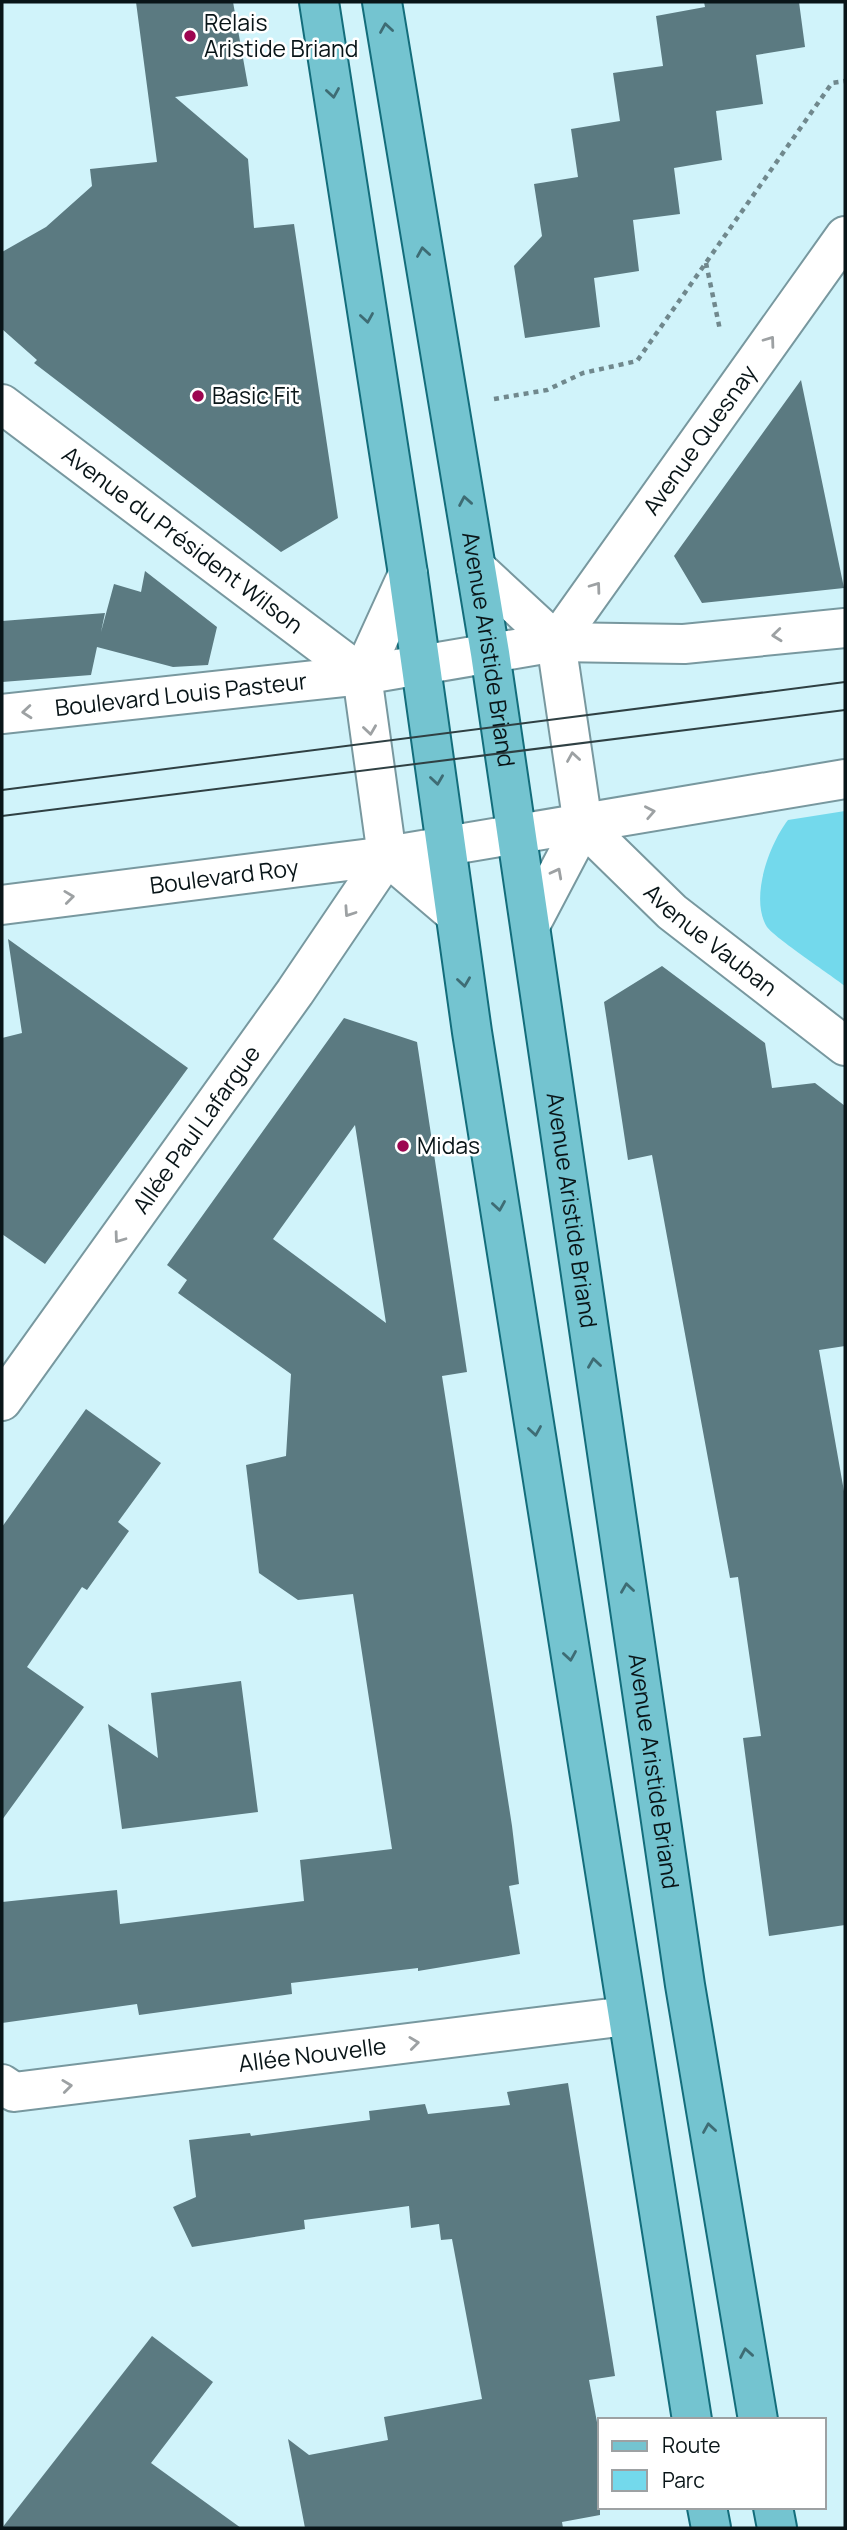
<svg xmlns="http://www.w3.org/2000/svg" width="847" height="2530" font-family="Manrope,sans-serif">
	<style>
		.green { fill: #73d9ec }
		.building { fill: #5b7a81; fill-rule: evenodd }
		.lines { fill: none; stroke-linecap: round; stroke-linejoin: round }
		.minor-casing { stroke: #78989f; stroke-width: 42 }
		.primary-casing { stroke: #136d7b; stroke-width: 42 }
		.path { stroke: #70888d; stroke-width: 4.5; stroke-dasharray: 5 5; stroke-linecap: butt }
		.minor { stroke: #fff; stroke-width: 38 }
		.primary { stroke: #74c4d0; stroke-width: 38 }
		.tram { stroke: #2f4043; stroke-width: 2 }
		.oneway { stroke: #3e6c74 }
		.oneway2 { stroke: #9da1a3 }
		.poi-dot { fill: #9d0550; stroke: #fff; stroke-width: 2.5 }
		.labels { text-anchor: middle; stroke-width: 5; stroke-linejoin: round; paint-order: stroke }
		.poi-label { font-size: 23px; fill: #091518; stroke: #fff; text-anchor: start }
		.street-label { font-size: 23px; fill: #091518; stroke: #fff }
	</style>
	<rect width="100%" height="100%" fill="#d0f3fa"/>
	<path class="green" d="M845,811V986C831,975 775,938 767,927C749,898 770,843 788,820Z"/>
	<path class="building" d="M136,2H233L248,86L175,97L248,159L254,228L294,224L338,518L281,552L34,363L37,360L2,329V252L46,227L92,186L90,169L157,162Z
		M704,2H799L805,47L756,55L763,104L716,111L722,160L674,168L680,214L633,220L639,271L594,278L600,327L525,338L514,266L542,236L534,184L578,177L571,129L620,121L613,73L663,66L656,16L705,7Z
		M801,380L844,588L702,603L674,556Z
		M145,571L217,627L208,665L173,667L97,647L91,675L2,682V621L105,613L101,632L114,584L141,592Z
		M8,939L188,1068L45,1264L2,1234V1038L22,1033Z
		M662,966L765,1043L772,1088L815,1083L845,1106V1346L819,1350L845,1497V1925L769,1936L743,1738L761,1736L738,1577L730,1578L652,1155L628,1160L604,1002Z
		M344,1018L417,1042L467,1372L442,1376L512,1826L519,1884L509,1886L520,1954L418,1971V1968L291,1983L292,1994L139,2015L137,2004L2,2023V1902L117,1890L120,1924L304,1901L300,1860L392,1849L353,1594L298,1600L259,1573L246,1465L286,1456L291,1374L178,1293L187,1280L167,1265ZM355,1125L386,1323L273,1239Z
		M86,1409L161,1463L118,1522L129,1531L87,1590L82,1587L27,1667L84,1707L2,1820V1527Z
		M241,1681L258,1812L122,1829L108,1724L158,1758L151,1693Z
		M568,2083L615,2376L589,2380L600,2438V2515L562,2522L563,2528H305L288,2439L309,2455L388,2440L384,2417L482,2399L452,2239L441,2240L439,2224L411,2228L409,2206L304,2220L305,2229L192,2247L173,2207L196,2197L189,2140L250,2133L251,2136L370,2120L369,2111L425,2104L428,2114L510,2105L507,2092Z
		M152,2336L213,2382L151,2463L241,2528H2Z"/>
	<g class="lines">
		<defs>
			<g id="minor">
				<path id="s1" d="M2,404L362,675"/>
				<path d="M476,568L556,642L583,825L532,922"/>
				<path d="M408,574L362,675L387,856L455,914"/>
				<path id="s2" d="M556,642L845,236"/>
				<path id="s3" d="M2,714L362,675L556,642L684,644L845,628"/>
				<path id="s4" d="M583,825L672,912L845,1046"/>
				<path id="s5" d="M2,905L387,856L845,779"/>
				<path id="s6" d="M2,1401L295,992L387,856"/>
				<path id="s7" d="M2,2084L14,2092L627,2016"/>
			</g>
			<g id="primary">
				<path d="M319,2L408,574L472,1032L692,2420"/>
				<path id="s8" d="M382,2L490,653L685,1985L758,2420"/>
				<path d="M707,2507L711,2528"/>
				<path d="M773,2507L777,2528"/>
			</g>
		</defs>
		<use href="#minor" class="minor-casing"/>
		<use href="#primary" class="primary-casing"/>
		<path class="path" d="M706,263L720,330
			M494,399L547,390L583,373L637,361L832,83L845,81"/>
		<use href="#minor" class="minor"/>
		<use href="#primary" class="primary"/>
		<path class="tram" d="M2,790L845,682
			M2,816L845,710"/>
	</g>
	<defs><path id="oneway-chevron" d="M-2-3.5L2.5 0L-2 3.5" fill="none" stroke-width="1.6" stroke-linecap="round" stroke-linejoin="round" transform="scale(1.75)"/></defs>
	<g class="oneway">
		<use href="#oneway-chevron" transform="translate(386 28) rotate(-99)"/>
		<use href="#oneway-chevron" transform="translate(333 93) rotate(81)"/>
		<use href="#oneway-chevron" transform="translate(423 252) rotate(-99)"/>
		<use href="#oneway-chevron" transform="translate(367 318) rotate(81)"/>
		<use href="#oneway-chevron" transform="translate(465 501) rotate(-100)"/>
		<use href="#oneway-chevron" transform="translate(437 780) rotate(82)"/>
		<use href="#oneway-chevron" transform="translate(464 982) rotate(82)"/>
		<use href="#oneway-chevron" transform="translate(499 1206) rotate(81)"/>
		<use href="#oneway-chevron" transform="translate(594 1363) rotate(-98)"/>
		<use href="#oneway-chevron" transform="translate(535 1431) rotate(81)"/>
		<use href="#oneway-chevron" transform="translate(627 1588) rotate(-98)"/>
		<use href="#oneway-chevron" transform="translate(570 1656) rotate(81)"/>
		<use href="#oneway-chevron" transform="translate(709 2128) rotate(-99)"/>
		<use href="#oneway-chevron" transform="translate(746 2353) rotate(-100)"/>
	</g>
	<g class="oneway2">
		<use href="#oneway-chevron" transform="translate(770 341) rotate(-54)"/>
		<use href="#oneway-chevron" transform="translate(596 587) rotate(-54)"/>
		<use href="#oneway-chevron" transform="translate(777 635) rotate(174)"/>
		<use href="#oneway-chevron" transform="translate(27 712) rotate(175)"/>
		<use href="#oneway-chevron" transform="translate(370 730) rotate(82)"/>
		<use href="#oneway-chevron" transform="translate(573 757) rotate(-99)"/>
		<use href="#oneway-chevron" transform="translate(650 812) rotate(-11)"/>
		<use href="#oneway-chevron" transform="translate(557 873) rotate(-62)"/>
		<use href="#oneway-chevron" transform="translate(69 897) rotate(-7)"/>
		<use href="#oneway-chevron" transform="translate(349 912) rotate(124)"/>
		<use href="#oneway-chevron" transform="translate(119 1238) rotate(126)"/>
		<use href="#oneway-chevron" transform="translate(414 2043) rotate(-7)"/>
		<use href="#oneway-chevron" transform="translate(67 2086) rotate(-7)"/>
	</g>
	<g class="poi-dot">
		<circle cx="190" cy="36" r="7"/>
		<circle cx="198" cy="396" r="7"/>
		<circle cx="403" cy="1146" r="7"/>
	</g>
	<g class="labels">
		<g class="poi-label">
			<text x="204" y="31">Relais<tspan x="204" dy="26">Aristide Briand</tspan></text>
			<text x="212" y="404">Basic Fit</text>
			<text x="417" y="1154">Midas</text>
		</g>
		<g class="street-label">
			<text dy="8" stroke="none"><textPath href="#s2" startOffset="248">Avenue Quesnay</textPath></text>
			<text dy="8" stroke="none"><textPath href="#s1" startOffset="226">Avenue du Président Wilson</textPath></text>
			<text dy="8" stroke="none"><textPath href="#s8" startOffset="656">Avenue Aristide Briand</textPath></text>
			<text dy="8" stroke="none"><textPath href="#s3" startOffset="180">Boulevard Louis Pasteur</textPath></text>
			<text dy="8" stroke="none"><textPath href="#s5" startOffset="224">Boulevard Roy</textPath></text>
			<text dy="8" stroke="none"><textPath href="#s4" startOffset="172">Avenue Vauban</textPath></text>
			<text dy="8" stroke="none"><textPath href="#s6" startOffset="334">Allée Paul Lafargue</textPath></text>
			<text dy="8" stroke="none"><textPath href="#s8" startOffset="1223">Avenue Aristide Briand</textPath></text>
			<text dy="8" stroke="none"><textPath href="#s8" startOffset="1790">Avenue Aristide Briand</textPath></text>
			<text dy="8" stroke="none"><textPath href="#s7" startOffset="315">Allée Nouvelle</textPath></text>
		</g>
	</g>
	<rect width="847" height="2530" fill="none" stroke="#091518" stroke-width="7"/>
	<rect x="598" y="2418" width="228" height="91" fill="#ffffff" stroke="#9da1a3" stroke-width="2"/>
	<rect x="612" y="2441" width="35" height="10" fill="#74c4d0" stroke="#9da1a3" stroke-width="2"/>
	<text x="662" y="2453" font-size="21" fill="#091518">Route</text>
	<rect x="612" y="2470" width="35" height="21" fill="#73d9ec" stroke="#9da1a3" stroke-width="2"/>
	<text x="662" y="2488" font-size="21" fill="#091518">Parc</text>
</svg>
